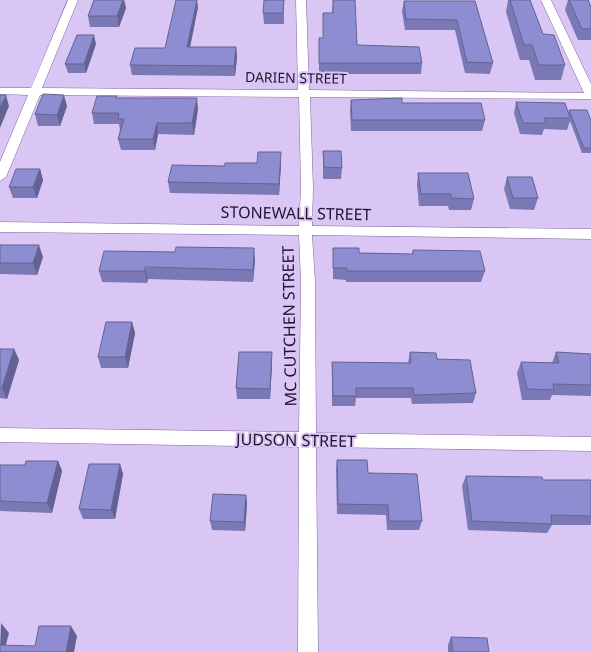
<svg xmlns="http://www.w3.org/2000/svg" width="591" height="652" font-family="'Noto Sans',sans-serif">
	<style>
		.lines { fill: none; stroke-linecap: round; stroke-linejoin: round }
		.minor-casing { stroke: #8061a6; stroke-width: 1 }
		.minor { fill: #fff; fill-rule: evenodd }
		.wall { fill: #7a79b5 }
		.shaded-wall { fill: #636393 }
		.building { fill: #8e8dd2; stroke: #636393 }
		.labels { text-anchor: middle; stroke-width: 4; stroke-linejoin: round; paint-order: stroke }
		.far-street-label { font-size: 14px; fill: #211430; stroke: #dac6f4 }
		.street-label { font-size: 16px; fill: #211430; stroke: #dac6f4 }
	</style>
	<rect width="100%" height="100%" fill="#dac6f4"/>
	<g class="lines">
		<defs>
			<path id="minor" d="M68,0H78L42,88L298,90L296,0H306L309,90L584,93L541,0H551L591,84V99L310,97L313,188L312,226L591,229V239L312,235L315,281L316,433L591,437V451L316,447L318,652H298L299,447L0,442V428L299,432L301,281L299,235L0,232V222L299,226L301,188L299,97L40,95L6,177L0,181V162L28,95L0,94V88H31Z"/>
		</defs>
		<use href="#minor" class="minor-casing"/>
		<use href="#minor" class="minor"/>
	</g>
	<path class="wall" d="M94,0H124L126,8L119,27H90L88,16Z
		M284,0V24H264L263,13Z
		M333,0L357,45L422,63L421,74H319V38H323L332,13Z
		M508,0H530L543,34L565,65L561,80H535L529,60H520L506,12Z
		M568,0H588L591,7V40H578L565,10Z
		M404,1H475L493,63L490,74L465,73L455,30H405L402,11Z
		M198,7L190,47H236L237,57L235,76L132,75L130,65L165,48Z
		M96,44L86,73H68L65,64Z
		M117,96V98L198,109L194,135L158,134L155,150H121L118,139L120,130L119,124H94L92,113Z
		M351,100L402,103L485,120L482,131H351L350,111Z
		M516,102L568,113L569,110L591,121V153H582L570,121L567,130L544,129L542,135L520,134L514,113Z
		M67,106L60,126H38L35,114Z
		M323,151L342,168L341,179H323Z
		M281,163L279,195L170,193L168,182L225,166Z
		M40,169L43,180L37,198H13L9,187Z
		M418,173L474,199L471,210H449L448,206H419L417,185Z
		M507,177L538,198L534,210L510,209L504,189Z
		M0,245L43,257L37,275L0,274Z
		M333,248L359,253L412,254L413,250L485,271L481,282H346V280L333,279Z
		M255,260L253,282L148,279L147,283L102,282L99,271Z
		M132,322L135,333L128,368H101L98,357Z
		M0,349H14L19,360L7,399L0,398Z
		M410,352L437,359L476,393L473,403L412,404L411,398H356L355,406H332V362L408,363Z
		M556,352L591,354V396L552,395L550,400H522L517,373L521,362L552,363Z
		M272,363L270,399H237L236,388Z
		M337,460L422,521L419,530H387L386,515L337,514L336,470Z
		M58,461L62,471L52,513L0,511V465H25Z
		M120,464L123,474L115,519H83L79,509Z
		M466,476L543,480H591V525H552L547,533L468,530L462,486Z
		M246,495L247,504L245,531L212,530L210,521Z
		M451,637L489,652H448V645Z"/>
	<path class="shaded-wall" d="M123,0H124L126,8L119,27L117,16Z
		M197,0L198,7L188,57L187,47Z
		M94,35L96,44L86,73L84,64Z
		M236,47L237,57L235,76L234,66Z
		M6,95L9,106L0,128V108Z
		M64,95L67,106L60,126L57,115Z
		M197,98L198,109L194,135L192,123Z
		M157,123L158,134L155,150L153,139Z
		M281,152V163L279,195V184Z
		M40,169L43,180L37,198L33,187Z
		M39,245L43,257L37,275L33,263Z
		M254,248L255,260L253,282V270Z
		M145,267L148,279L147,283L145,271Z
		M132,322L135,333L128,368L125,357Z
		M14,349L19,360L7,399L2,388Z
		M272,352V363L270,399V389Z
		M58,461L62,471L52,513L47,503Z
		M120,464L123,474L115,519L111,510Z
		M246,495L247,504L245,531L244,522Z
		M1,623L9,633L4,652L0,651Z
		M71,626L77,636L74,652H66Z"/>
	<path class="building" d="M94,0H123L117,16H88Z
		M176,0H197L187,47H236L234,66L130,65L135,48H165Z
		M264,0H284L283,13H263Z
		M333,0H355L357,45L419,47L422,63H319V38H323V13H333Z
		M510,0H530L543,34L554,35L565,65H539L532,45H524Z
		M569,0H588L591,7V29H582Z
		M404,1H475L493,63L467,62L457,20L406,19Z
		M77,35H94L84,64H65Z
		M43,94L64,95L57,115L35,114Z
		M0,95H6L0,108Z
		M97,96H117L116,98H197L192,123H157L153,139H118L124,119H118L119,113H92Z
		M402,98V103H481L485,120H352L351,100Z
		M516,102L565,103L570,118H544L546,123H523Z
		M569,110H587L591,121V148H584Z
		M323,151H341L342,168L324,167Z
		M258,152H281L279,184L168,182L172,165L225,166V163H257Z
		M16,169H40L33,187H9Z
		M418,173H468L474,199L451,198V194H421Z
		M507,177H532L538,198H513Z
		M0,245H39L33,263H0Z
		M176,247L254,248L253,270L145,267V271H99L104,251L175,252Z
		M333,248H359V253L413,254V250L480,251L485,271H347V268H333Z
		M106,322H132L125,357H98Z
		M0,349H14L2,388H0Z
		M239,352H272L270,389L236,388Z
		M410,352L436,353L437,359L470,360L476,393L414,395L413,388H356V396H333L332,362L411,363Z
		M556,352L591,354V385L553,384L554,390L527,389L521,362L559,363Z
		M337,460H367L368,473L417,474L422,521H389L388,505L338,504Z
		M26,461H58L47,503L0,501V465H25Z
		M89,464H120L111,510L79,509Z
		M466,476L542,477L543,480H591V516L551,515L552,524L472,521Z
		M213,494L246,495L244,522L210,521Z
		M39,626H71L66,652H0V645L35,646Z
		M451,637L487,638L489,652H453Z"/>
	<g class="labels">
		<g class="far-street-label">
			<text transform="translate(296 78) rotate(1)" y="5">DARIEN STREET</text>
		</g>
		<g class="street-label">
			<text transform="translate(296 213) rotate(1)" y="6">STONEWALL STREET</text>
			<text transform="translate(289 326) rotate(-91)" y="6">MC CUTCHEN STREET</text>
			<text transform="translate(296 440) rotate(1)" y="6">JUDSON STREET</text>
		</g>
	</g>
</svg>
